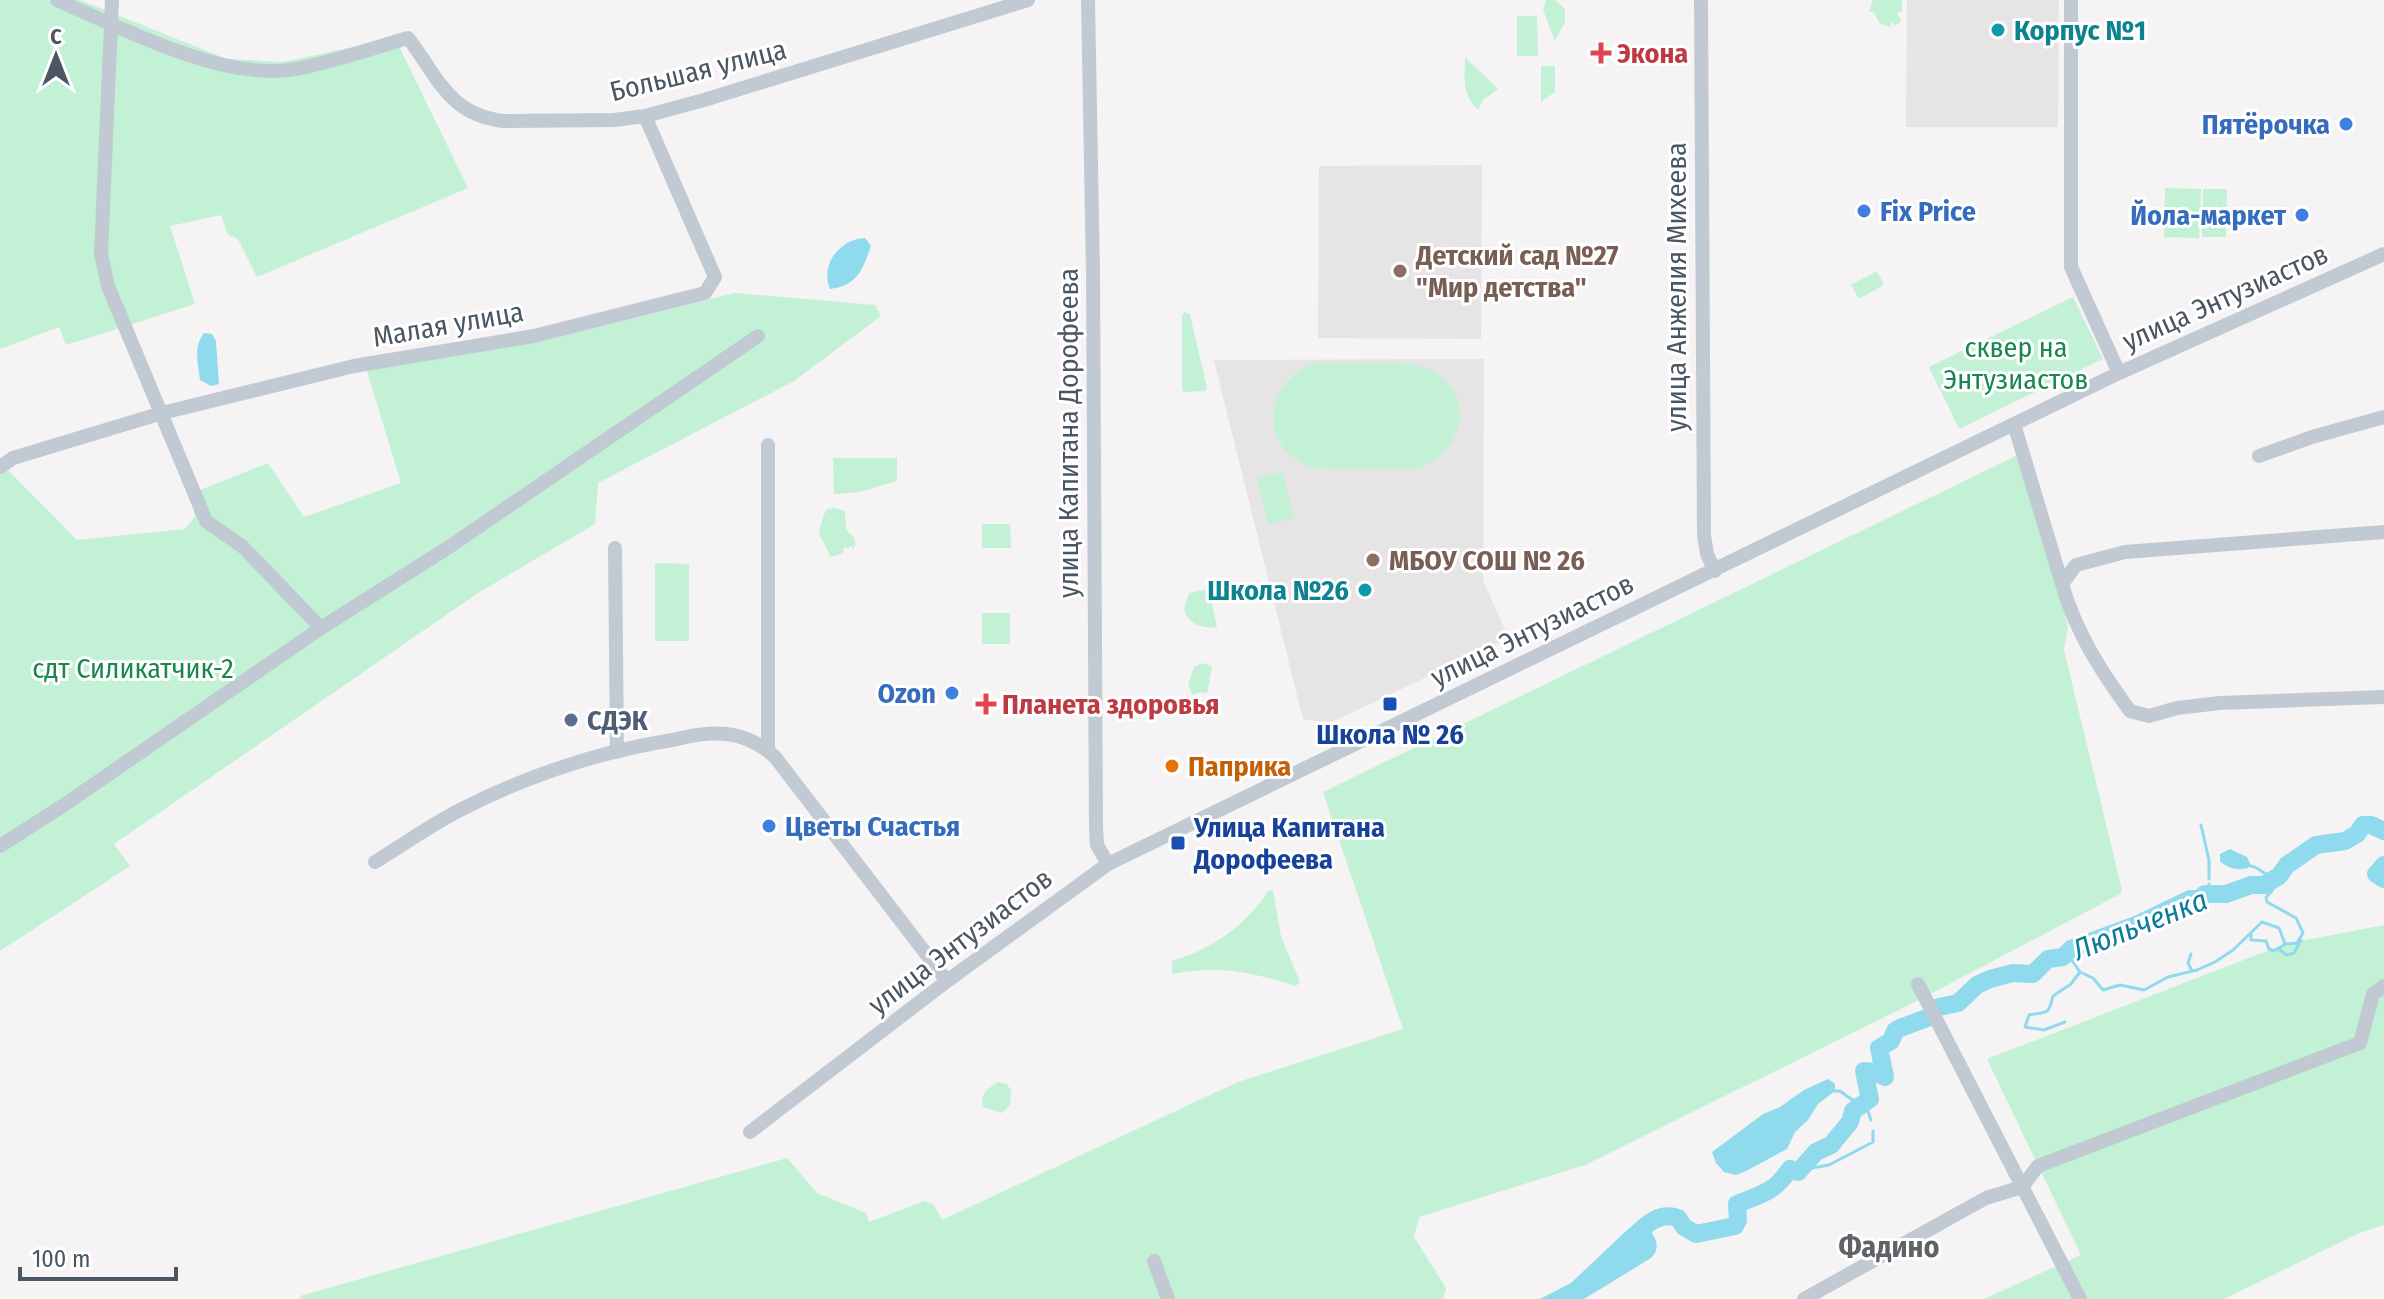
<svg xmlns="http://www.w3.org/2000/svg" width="2384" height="1299" font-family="'Fira Sans Condensed',sans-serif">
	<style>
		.education { fill: #e6e4e5 }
		.green { fill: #c3f1d5 }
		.water { fill: #90daee }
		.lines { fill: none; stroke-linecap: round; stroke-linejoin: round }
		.stream { stroke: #90daee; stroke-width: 3 }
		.river { stroke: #90daee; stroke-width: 18 }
		.minor { stroke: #c1cad2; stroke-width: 14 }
		.culture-dot { fill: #0f9aa8; stroke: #fff; stroke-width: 3 }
		.health-dot { fill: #e0444e; stroke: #fff; stroke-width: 3 }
		.shop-dot { fill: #3f7fe0; stroke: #fff; stroke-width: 3 }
		.education-dot { fill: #8d6e63; stroke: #fff; stroke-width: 3 }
		.transit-dot { fill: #1a4fb4; stroke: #fff; stroke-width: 3 }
		.service-dot { fill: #5c6f8a; stroke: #fff; stroke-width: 3 }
		.food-dot { fill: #e8710a; stroke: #fff; stroke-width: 3 }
		.labels { text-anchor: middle; stroke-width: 6; stroke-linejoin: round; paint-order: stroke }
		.culture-label { font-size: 28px; font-weight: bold; fill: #0d838f; stroke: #fff; text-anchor: start }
		.health-label { font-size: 28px; font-weight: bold; fill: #be3a42; stroke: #fff; text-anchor: start }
		.street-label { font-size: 28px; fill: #4a5661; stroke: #fff }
		.shop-label { font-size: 28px; font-weight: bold; fill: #366cbe; stroke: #fff; text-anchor: end }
		.education-label { font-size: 28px; font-weight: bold; fill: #785e54; stroke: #fff; text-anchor: start }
		.park-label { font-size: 28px; fill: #17864f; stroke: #fff }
		.service-label { font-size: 28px; font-weight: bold; fill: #4e5e75; stroke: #fff; text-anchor: start }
		.transit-label { font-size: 28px; font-weight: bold; fill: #164399; stroke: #fff }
		.food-label { font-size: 28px; font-weight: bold; fill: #c56008; stroke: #fff; text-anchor: start }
		.water-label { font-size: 30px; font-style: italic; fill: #0c7c9b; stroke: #fff }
		.neighbourhood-label { font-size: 30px; font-weight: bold; fill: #5f6368; stroke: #fff }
	</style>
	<rect width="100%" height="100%" fill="#f5f3f3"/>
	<path class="education" d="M1907,0H2059L2058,127H1906Z
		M1482,165L1481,339L1318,338L1319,166Z
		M1484,359L1483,581L1509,638L1330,723L1303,719L1214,360Z"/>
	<path class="green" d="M0,0H80L227,59L283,62L395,38L468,188L257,277L238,239L228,235L221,215L170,226L195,304L66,345L59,327L0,349Z
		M1546,0H1555L1565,9V22L1555,41L1543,10Z
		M1873,0H1902V12H1897L1901,22L1895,26L1891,21V27L1880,24L1874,12H1869Z
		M1517,16H1537L1538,56H1517Z
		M1465,57L1498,89L1483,100L1478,110C1461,92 1465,80 1465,57Z
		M1541,66H1555V92L1541,102Z
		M2165,188L2201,189L2199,238L2164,237Z
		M2203,189H2227L2226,237H2202Z
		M1877,271L1884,285L1859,299L1851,285Z
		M735,293L875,305L881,316L794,381L598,483L595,524L478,593L114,844L130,866L0,951V473L7,469L77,540L185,529L195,516L190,494L268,463L304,517L401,483L366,368L546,340Z
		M2073,297L2103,359L1959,429L1929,367Z
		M1185,312L1190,315L1207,388L1205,391L1184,392L1182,390V315Z
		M1313,363L1410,364C1474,374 1477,445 1417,469L1314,468C1257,448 1262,387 1313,363Z
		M2020,454L2053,562L2068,627L2064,650L2122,890L2120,894L1917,1001L1585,1165L1419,1217L1414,1237L1446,1288L1443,1299H301L300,1296L787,1158L817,1193L866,1213L869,1222L925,1201L934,1205L942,1220L1238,1082L1403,1029L1323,792Z
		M833,458H897V481L859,492L834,494Z
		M1283,472L1294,518L1268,524L1257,478Z
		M834,508L845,511L846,530L853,536L857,548L854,544V549L850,546L848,549L844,547L843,553L831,557C819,532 815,538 826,510Z
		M982,524H1010L1011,548H982Z
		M655,563L689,564V641H655Z
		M1209,589L1217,628C1201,627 1189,626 1184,609L1189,593Z
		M982,613H1010V644H982Z
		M1203,663L1212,667L1207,693L1200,692L1193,695L1188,685L1194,667Z
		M1269,890L1273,891L1281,936L1300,982L1296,986C1251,972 1220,965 1172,974V961C1213,949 1245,926 1269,890Z
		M2384,925V1225L2359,1233L2224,1299H1984L2081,1255L1987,1059L2285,944Z
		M998,1082L1007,1084L1011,1091L1010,1105L1002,1113L983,1107L982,1098L986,1090Z"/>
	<path class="water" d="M865,238L871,246C863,268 858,286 830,289C820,264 840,239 865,238Z
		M204,333L212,334L216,341L219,384L211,386L200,380C198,363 193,347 204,333Z
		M2230,849L2247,857L2251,866C2243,872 2227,869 2220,861V854Z
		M1828,1079L1835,1084V1091L1818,1104L1808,1120L1795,1132L1787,1149L1746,1171L1736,1175L1724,1172L1716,1163L1712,1152L1763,1114L1780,1107L1804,1090Z
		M1642,1224C1654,1231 1663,1247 1651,1258L1584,1299H1540L1571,1283L1626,1231Z"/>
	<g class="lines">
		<path class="stream" d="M2201,825L2209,860V879
			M2209,894V884
			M2251,934V940L2266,941L2269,949L2274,951L2284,945
			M2280,950L2286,955L2294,953L2301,940
			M2191,954L2188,963L2192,971
			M2080,972L2093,978L2103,990L2120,985L2144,990L2168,977L2197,970L2215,962L2233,950L2262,922L2279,928L2285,944L2297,943L2303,933L2296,918L2267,902L2266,897L2272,891L2275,879C2266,877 2261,868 2251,866
			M2065,1022L2044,1030L2025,1027L2029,1015C2047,1011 2048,1017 2053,996L2071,984L2080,972L2071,959L2069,951
			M1835,1091H1840L1851,1099L1865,1103L1871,1120
			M1800,1170L1829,1165L1873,1142V1131"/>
		<path class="river" d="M2384,865L2376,874L2384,879
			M1939,1007L1958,1003L1977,985L1990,979L2013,973L2033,974L2048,959L2063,957L2071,949L2136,925L2190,899H2199L2205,894H2226L2251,885H2264L2279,876L2287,865L2316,845L2345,841L2357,834L2363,825H2371L2384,831
			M1629,1241C1644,1227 1657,1211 1678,1218L1684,1227L1696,1234L1735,1226L1738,1220L1737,1204C1764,1193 1773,1193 1790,1169L1798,1172L1816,1152L1831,1145L1850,1122L1853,1111L1870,1099L1864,1071L1875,1072L1885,1077L1879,1048L1891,1041L1895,1031L1900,1028L1927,1018"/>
		<path class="minor" d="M57,0C121,28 219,79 289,70C325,65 372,48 408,38C439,78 448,114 503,121L614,120L645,116L704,100L1028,0
			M112,0L101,254L108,286L206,521L243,547L321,628
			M1088,0L1093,273L1096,828L1097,845L1108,864
			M1701,0L1704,535L1707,554L1715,571
			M2071,0V267L2119,373
			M2014,424L2062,584
			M768,445V751
			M2259,456L2312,437L2384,417
			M0,467L13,458L162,413L354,366L534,336L705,293L715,277L645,116
			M2384,532L2125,552L2076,565L2062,584C2076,633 2101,671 2130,711L2149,716L2177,708L2220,703L2384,697
			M615,548L617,752
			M0,846L64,805L321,628L449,547L758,336
			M375,862C402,845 430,826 458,811C524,777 598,752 672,740C690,736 707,732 726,734C745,736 761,744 775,757L947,981
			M1918,984L2080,1299
			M750,1132L947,981L1108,864L2119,373L2384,254
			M1154,1261L1168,1299
			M1804,1299L1986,1198L2022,1187L2038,1166L2360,1043L2373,994L2384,986"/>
	</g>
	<g class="culture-dot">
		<circle cx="1998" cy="30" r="8"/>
		<circle cx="1365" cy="590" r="8"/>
	</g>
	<g class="health-dot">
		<path d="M1597 41h8v8h8v8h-8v8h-8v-8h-8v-8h8z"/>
		<path d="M982 692h8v8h8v8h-8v8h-8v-8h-8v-8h8z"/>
	</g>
	<g class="shop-dot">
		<circle cx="2346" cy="124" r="8"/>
		<circle cx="1864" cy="211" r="8"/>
		<circle cx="2302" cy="215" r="8"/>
		<circle cx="952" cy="693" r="8"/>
		<circle cx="769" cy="826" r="8"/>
	</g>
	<g class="education-dot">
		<circle cx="1400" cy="271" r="8"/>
		<circle cx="1373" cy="560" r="8"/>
	</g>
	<g class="transit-dot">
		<rect x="1382" y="696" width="16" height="16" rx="4"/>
		<rect x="1170" y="835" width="16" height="16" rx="4"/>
	</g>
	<circle class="service-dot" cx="571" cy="720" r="8"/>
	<circle class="food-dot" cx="1172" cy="766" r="8"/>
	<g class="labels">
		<g class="culture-label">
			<text x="2014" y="40">Корпус №1</text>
			<text x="1349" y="600" text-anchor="end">Школа №26</text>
		</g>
		<g class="health-label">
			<text x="1617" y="63">Экона</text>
			<text x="1002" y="714">Планета здоровья</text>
		</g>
		<g class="street-label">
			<text transform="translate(698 70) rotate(-14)" y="10">Большая улица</text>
			<text transform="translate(1676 287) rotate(-90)" y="10">улица Анжелия Михеева</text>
			<text transform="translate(2225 297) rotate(-24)" y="10">улица Энтузиастов</text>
			<text transform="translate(448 324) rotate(-10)" y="10">Малая улица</text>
			<text transform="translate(1068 433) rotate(-90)" y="10">улица Капитана Дорофеева</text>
			<text transform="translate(1532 630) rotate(-26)" y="10">улица Энтузиастов</text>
			<text transform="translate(960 941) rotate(-37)" y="10">улица Энтузиастов</text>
		</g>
		<g class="shop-label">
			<text x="2330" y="134">Пятёрочка</text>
			<text x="1880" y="221" text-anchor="start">Fix Price</text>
			<text x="2286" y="225">Йола-маркет</text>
			<text x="936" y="703">Ozon</text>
			<text x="785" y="836" text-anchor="start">Цветы Счастья</text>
		</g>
		<g class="education-label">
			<text x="1416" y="265">Детский сад №27<tspan x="1416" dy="32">"Мир детства"</tspan></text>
			<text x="1389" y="570">МБОУ СОШ № 26</text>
		</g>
		<g class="park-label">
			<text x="2016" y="357">сквер на<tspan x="2016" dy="32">Энтузиастов</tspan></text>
			<text x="133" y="678">сдт Силикатчик-2</text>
		</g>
		<g class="service-label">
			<text x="587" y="730">СДЭК</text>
		</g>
		<g class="transit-label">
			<text x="1390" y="744">Школа № 26</text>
			<text x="1194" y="837" text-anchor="start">Улица Капитана<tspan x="1194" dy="32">Дорофеева</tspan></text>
		</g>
		<g class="food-label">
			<text x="1188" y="776">Паприка</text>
		</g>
		<g class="water-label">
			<text transform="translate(2140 925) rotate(-22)" y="10">Люльченка</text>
		</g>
		<g class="neighbourhood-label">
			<text x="1889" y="1257">Фадино</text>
		</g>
	</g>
	<g transform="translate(56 56)" stroke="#ffffff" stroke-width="6" paint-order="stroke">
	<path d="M0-6L14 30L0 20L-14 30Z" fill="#4a5661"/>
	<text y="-12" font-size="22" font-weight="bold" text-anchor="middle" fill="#4a5661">С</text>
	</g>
	<path d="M20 1267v12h156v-12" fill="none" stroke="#4a5661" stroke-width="4"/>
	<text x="32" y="1267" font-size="24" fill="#4a5661" stroke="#ffffff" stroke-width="6" paint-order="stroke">100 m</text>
</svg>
